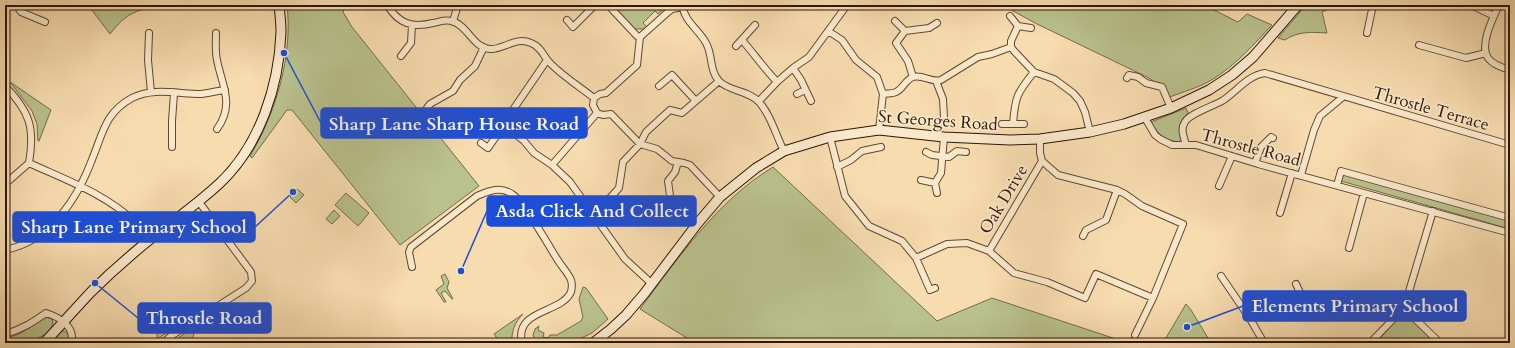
<svg xmlns="http://www.w3.org/2000/svg" width="1515" height="348" font-family="Cardo,serif">
	<style>
		.green { fill: #b9c18d; stroke: #726c4a }
		.lines { fill: none; stroke-linecap: round; stroke-linejoin: round }
		.street-casing { stroke: #5f4830; stroke-width: 8 }
		.secondary-casing { stroke: #2c1606; stroke-width: 11 }
		.street { stroke: #fae8cb; stroke-width: 6 }
		.secondary { stroke: #fae8cb; stroke-width: 9 }
		.labels { text-anchor: middle; stroke-width: 3.5; stroke-linejoin: round; paint-order: stroke }
		.street-label { font-size: 17px; fill: #2c1606; stroke: #fae8cb }
		.leader { fill: none; stroke: #1d4ed8; stroke-width: 1.5 }
		.callout-dot { fill: #1d4ed8; stroke: #fae8cb; stroke-width: 1.5 }
		.callout { fill: #1d4ed8; stroke: #1d4ed8; stroke-width: 1.5 }
		.callout-label { font-size: 18px; text-anchor: middle; font-weight: bold; fill: #fff }
	</style>
	<rect width="100%" height="100%" fill="#f7dcaf"/>
	<filter id="stains"><feTurbulence type="fractalNoise" baseFrequency=".005" numOctaves="4"/><feColorMatrix values="0 0 0 0 .2 0 0 0 0 .09 0 0 0 0 .02 0 0 0 .5 -.17"/></filter>
	<radialGradient id="worn" r=".72"><stop offset=".6" stop-color="#630" stop-opacity="0"/><stop offset="1" stop-color="#630" stop-opacity=".3"/></radialGradient>
	<path class="green" d="M88,5H163L164,7C138,8 126,13 110,34Z
		M287,5H346L343,12L352,27L479,186L400,245L292,110H287L252,158L250,156C276,113 293,55 287,5Z
		M612,5H668L658,14L655,11L643,23L647,27L644,29H634Z
		M1002,5H1204L1238,22L1247,14L1272,25C1254,44 1236,65 1213,79C1199,88 1182,92 1167,98L1162,87L1149,78L1037,24Z
		M1306,5H1339L1322,12L1327,33C1312,32 1298,31 1285,40L1278,38Z
		M10,82L51,110L39,141H38L37,124L32,111Z
		M1186,108L1188,113C1178,124 1178,128 1182,142C1168,142 1157,135 1151,122Z
		M773,167L937,321L992,298L1128,343H695L640,309C679,257 717,201 773,167Z
		M1347,174L1510,221V229L1341,181L1342,177Z
		M297,189L304,195L296,203L290,197Z
		M346,193L369,213L358,226L335,205Z
		M334,210L340,216L332,224L326,219Z
		M445,274L449,282L447,288L453,299H452L445,291L441,293L446,302H444L436,290L444,284L441,276Z
		M583,287L586,288L608,319L592,333L571,343H536L533,335L535,329L539,326L538,330L544,333L543,337L548,338L550,335H557L581,321L583,317L579,299Z
		M1186,304L1191,310L1211,343H1163Z
		M1404,308L1440,343H1370Z
		M523,314C515,322 511,332 512,343H500L494,334Z
		M191,316V318L157,339V318Z
		M46,317L52,319L53,324C46,341 21,343 5,343V338C21,336 32,325 46,317Z
		M197,325L191,343H171Z
		M61,331H64L68,334L69,340L68,343H50Z"/>
	<g class="lines">
		<defs>
			<path id="street" d="M16,5L21,12L45,22
				M387,5C399,24 412,28 433,23C439,22 445,19 451,21C467,24 473,48 490,49C504,50 515,36 531,43C542,47 543,57 551,64C564,77 580,87 594,98L600,94L606,93L637,65L640,37L668,12L672,9L682,7
				M608,5L637,36L640,37
				M683,5C682,19 700,31 706,43C713,55 709,70 719,81C730,92 748,90 759,102C771,115 776,136 784,151
				M1471,5L1494,16
				M1499,5C1493,18 1479,45 1488,58C1493,65 1503,68 1510,70
				M1010,16L1018,26L1011,41V47L1014,51L1034,72L1054,79L1073,93L1080,101L1085,112L1090,132
				M567,20L573,27L595,5
				M453,21L458,5
				M895,21L905,31
				M1018,26L1031,28
				M828,31L842,40L856,60L877,77L883,94L879,130
				M149,33L148,60L151,92
				M216,33C216,42 215,51 217,60C222,86 235,104 217,129
				M1367,33L1373,5
				M742,40C754,54 764,68 777,82
				M1419,45L1466,58L1486,53
				M736,46L755,25
				M401,56L411,43L412,25
				M547,60L504,123V125L524,141L534,153L552,165L570,182L625,259L651,283
				M793,68L801,80L811,101
				M913,77L908,61L896,43L905,31L929,28L937,23
				M1127,78L1129,75L1138,77L1146,83L1162,87L1171,108
				M936,81L943,99L944,118
				M5,86C30,112 35,128 29,163L5,184
				M659,86L672,75L695,100
				M797,94L805,90
				M883,94C887,93 892,94 896,92C903,89 905,80 913,77C923,74 931,83 941,80L978,57L992,54L1011,47
				M594,98L593,105L597,113L603,115L611,114L640,144L657,149L672,161L684,163L690,165L720,197
				M759,101L777,82L793,68L809,57L847,5
				M427,108L430,104L453,91L460,80L475,66L484,47
				M1145,118L1155,135L1160,139L1172,145H1196L1258,164L1510,233
				M1002,124H1024
				M1013,124C1015,97 1017,93 1034,72
				M830,137L845,196L869,226L902,241L916,258L947,244L967,243L989,251L1014,273L1047,282L1085,298L1096,274L1153,298
				M1040,139V153L1042,161L1058,175L1117,190L1125,194L1142,206L1183,224L1153,298L1135,335
				M481,143L488,148L504,125
				M1186,145C1184,137 1180,129 1185,122C1189,114 1213,106 1222,101C1236,92 1248,75 1265,73L1510,145
				M172,147V121L174,93
				M926,152L932,155L949,157L957,151L966,152
				M29,163C66,180 106,194 136,223C141,227 145,234 149,240
				M1255,163L1261,147L1271,137L1273,138
				M552,165L597,113
				M837,167L851,160L862,151L881,147
				M1301,175L1314,130L1320,116L1343,97
				M921,180L935,183
				M1337,185L1341,171L1510,218
				M1219,186L1232,156
				M937,193L935,183L941,173L944,137
				M657,208L671,203
				M676,208L671,203L668,181L675,172L678,162
				M592,211L609,199L619,188L623,162L640,144L646,132L670,110L682,113L719,81
				M1280,213L1292,173
				M1083,236L1086,230L1106,220L1117,190
				M1349,248L1364,193
				M5,250C51,241 78,198 93,157C103,132 106,112 132,98C153,87 178,94 201,94C209,93 217,91 225,90
				M989,251L1042,161
				M916,258L930,290L935,288
				M412,267L409,252L411,247L477,196C489,191 500,186 512,194C525,202 549,247 559,262C563,268 568,273 571,280C572,283 572,288 571,292C561,314 514,309 522,343
				M1221,276L1249,317L1264,343
				M1296,284L1309,312
				M1404,308L1440,343
				M5,334C21,330 33,322 46,313C59,317 76,327 71,343
				M163,343L171,336L246,288L252,281L251,272L199,202
				M1370,343L1404,308L1433,211
				M1510,343V341"/>
			<path id="secondary" d="M44,343C60,326 75,309 91,292C103,280 116,268 129,257C158,231 191,210 220,183C260,145 279,86 281,32C281,23 280,14 279,5
				M593,343L611,329L626,315L644,294L697,224L720,197L756,168L784,151L830,137L879,130L944,137L1010,140L1040,139L1090,132L1124,124L1171,108L1209,90L1232,75L1253,57L1298,5"/>
		</defs>
		<use href="#street" class="street-casing"/>
		<use href="#secondary" class="secondary-casing"/>
		<use href="#street" class="street"/>
		<use href="#secondary" class="secondary"/>
	</g>
	<g class="labels">
		<g class="street-label">
			<text transform="translate(1431 108) rotate(16)" y="6">Throstle Terrace</text>
			<text transform="translate(938 120) rotate(4)" y="6">St Georges Road</text>
			<text transform="translate(1251 147) rotate(15)" y="6">Throstle Road</text>
			<text transform="translate(1003 199) rotate(-59)" y="6">Oak Drive</text>
		</g>
	</g>
	<path class="leader" d="M284 53L321 123M461 271L487 211M293 192L255 227M1187 327L1243 306M95 283L138 318"/>
	<g class="callout-dot">
		<circle cx="284" cy="53" r="4"/>
		<circle cx="461" cy="271" r="4"/>
		<circle cx="293" cy="192" r="4"/>
		<circle cx="1187" cy="327" r="4"/>
		<circle cx="95" cy="283" r="4"/>
	</g>
	<g class="callout">
		<rect x="321" y="108" width="266" height="30" rx="4"/>
		<rect x="487" y="196" width="209" height="30" rx="4"/>
		<rect x="13" y="212" width="242" height="30" rx="4"/>
		<rect x="1243" y="291" width="223" height="30" rx="4"/>
		<rect x="138" y="303" width="133" height="30" rx="4"/>
	</g>
	<g class="callout-label">
		<text x="454" y="130">Sharp Lane Sharp House Road</text>
		<text x="592" y="217">Asda Click And Collect</text>
		<text x="134" y="233">Sharp Lane Primary School</text>
		<text x="1355" y="312">Elements Primary School</text>
		<text x="204" y="324">Throstle Road</text>
	</g>
	<rect width="1515" height="348" fill="none" stroke="#f7dcaf" stroke-width="20"/>
	<rect x="6" y="6" width="1503" height="336" fill="none" stroke="#2c1606" stroke-width="2"/>
	<rect x="10" y="10" width="1495" height="328" fill="none" stroke="#2c1606"/>
	<rect width="100%" height="100%" filter="url(#stains)"/>
	<rect width="100%" height="100%" fill="url(#worn)"/>
</svg>
